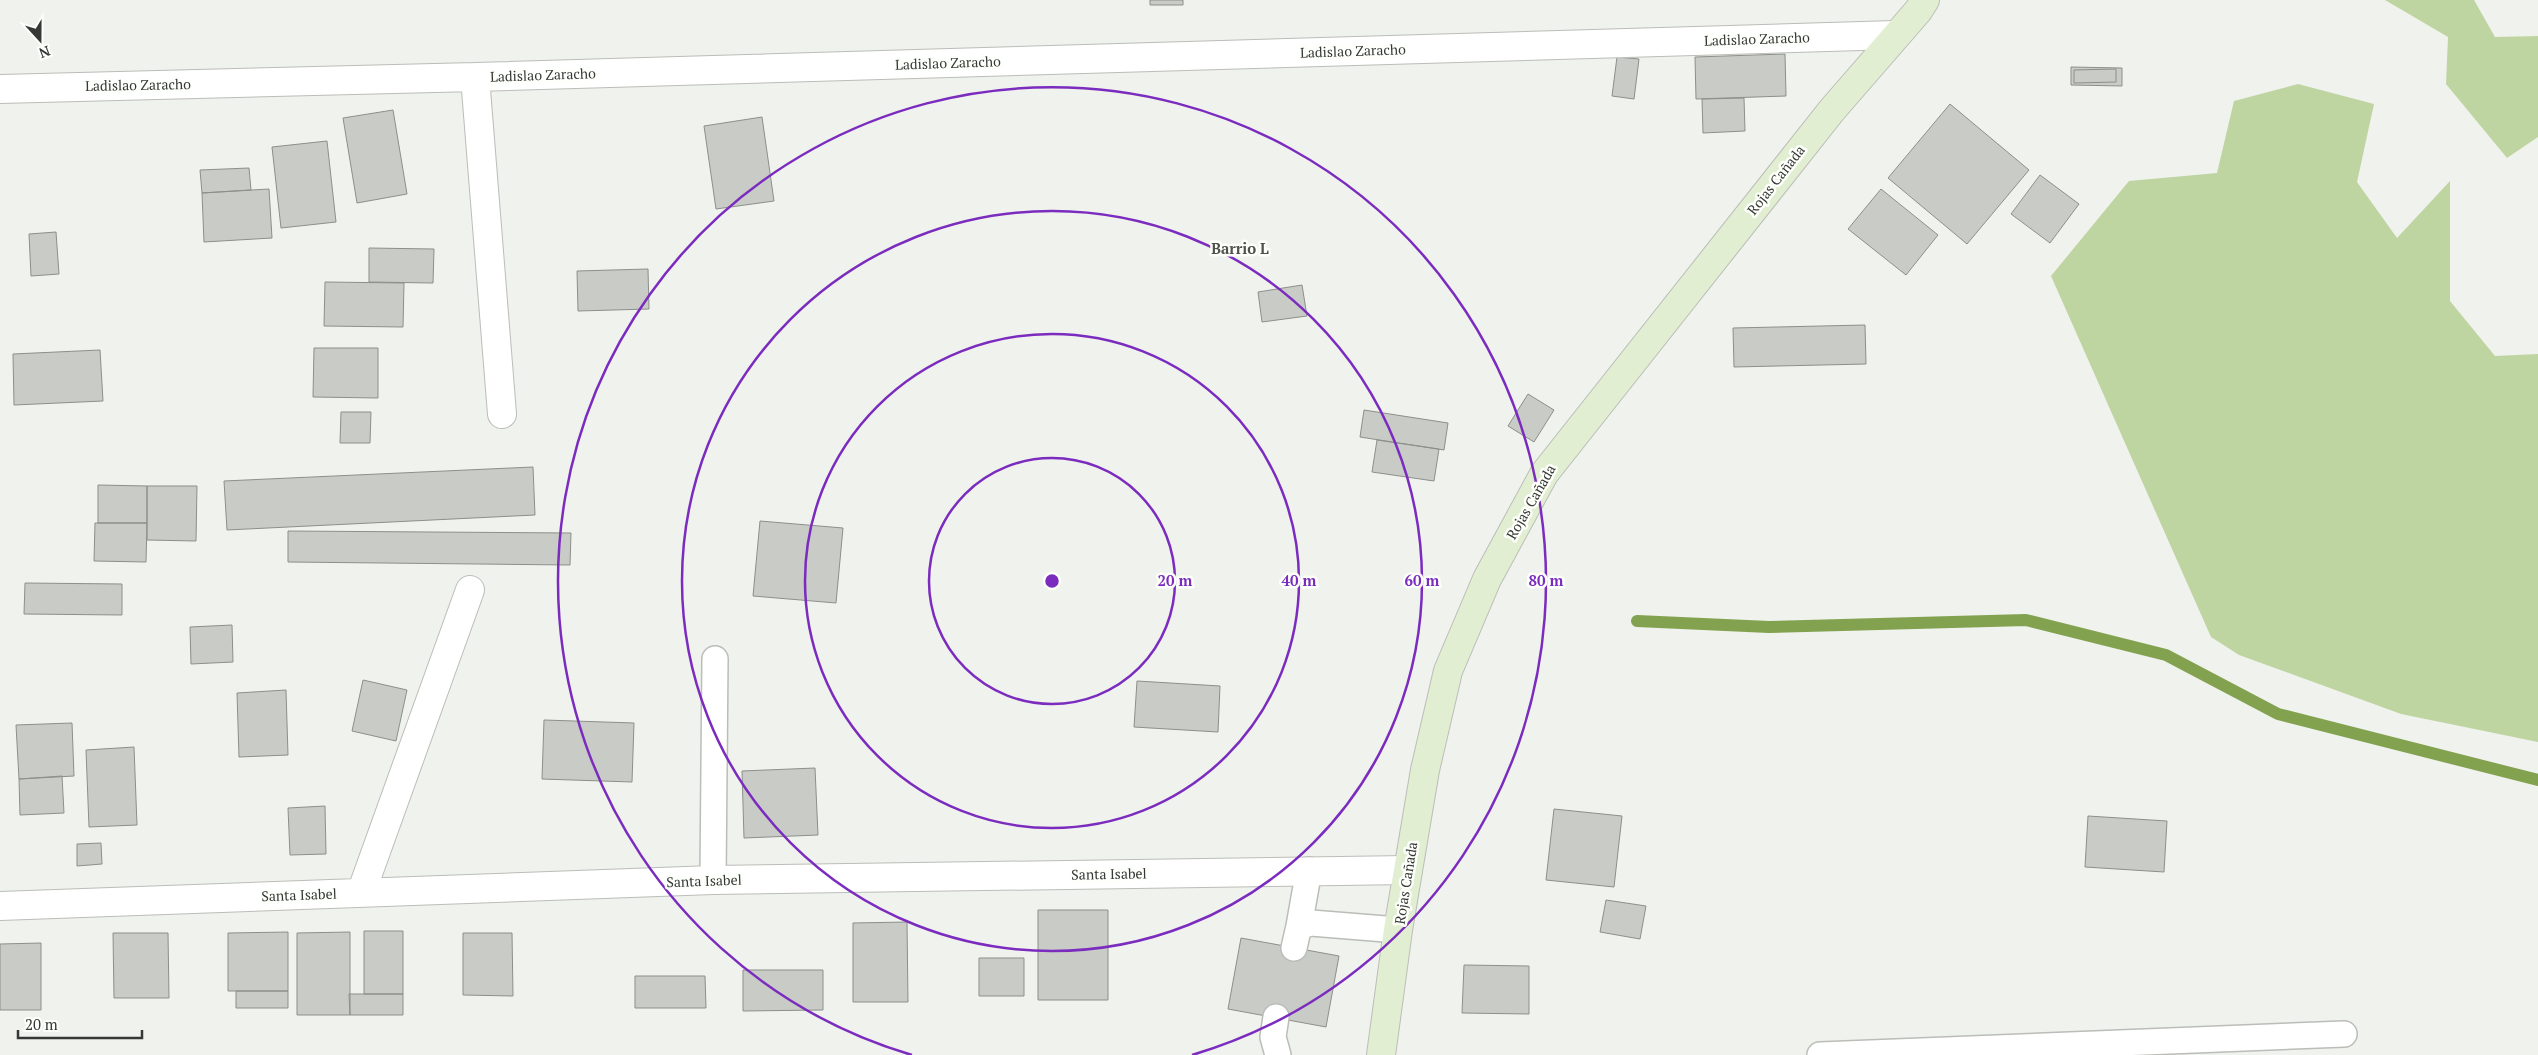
<svg xmlns="http://www.w3.org/2000/svg" width="2538" height="1055" font-family="'PT Serif',serif">
	<style>
		.green { fill: #bfd5a1 }
		.lines { fill: none; stroke-linecap: round; stroke-linejoin: round }
		.stream { stroke: #82a250; stroke-width: 12 }
		.building { fill: #c9cbc7; stroke: #8d8f8a }
		.service-casing { stroke: #bbbdb8; stroke-width: 28 }
		.minor-casing { stroke: #bbbdb8; stroke-width: 30 }
		.secondary-casing { stroke: #bbbdb8; stroke-width: 30 }
		.service { stroke: #fff; stroke-width: 25 }
		.minor { stroke: #fff; stroke-width: 28 }
		.secondary { stroke: #e2eed1; stroke-width: 28 }
		.ring { fill: none; stroke: #7b2cbf; stroke-width: 2.5 }
		.labels { text-anchor: middle; stroke-width: 5; stroke-linejoin: round; paint-order: stroke }
		.street-label { font-size: 14px; fill: #373836; stroke: #fdfffa }
		.neighbourhood-label { font-size: 15px; font-weight: bold; fill: #4f514d; stroke: #fdfffa }
		.centre { fill: #7b2cbf; stroke: #fdfffa; stroke-width: 2.5 }
		.ring-label { font-size: 15px; text-anchor: middle; font-weight: bold; fill: #7b2cbf; stroke: #fdfffa; stroke-width: 5; stroke-linejoin: round; paint-order: stroke }
	</style>
	<rect width="100%" height="100%" fill="#f0f2ed"/>
	<path class="green" d="M2385,0H2474L2495,37L2538,36V137L2507,158L2446,84L2448,37Z
		M2298,84L2374,104L2357,182L2397,238L2450,181V301L2495,356L2538,354V742L2401,714L2239,655L2211,637L2051,276L2129,181L2217,173L2234,101Z"/>
	<g class="lines">
		<path class="stream" d="M1637,621L1769,627L2026,620L2166,655L2278,714L2538,780"/>
	</g>
	<path class="building" d="M1150,0H1183V5H1150Z
		M1785,54L1786,96L1696,99L1695,57Z
		M1617,57L1639,59L1634,99L1612,96Z
		M2071,67L2122,68V86L2071,85Z
		M2116,69V82L2074,83V70Z
		M1744,98L1745,131L1703,133L1702,99Z
		M1950,104L2029,170L1967,244L1888,178Z
		M393,110L407,194L357,203L343,118Z
		M762,117L774,201L716,209L704,126Z
		M327,141L336,222L281,228L272,147Z
		M249,168L251,190L202,193L200,170Z
		M2040,175L2079,204L2050,243L2011,214Z
		M269,189L272,238L204,242L202,193Z
		M1881,189L1938,235L1906,275L1848,229Z
		M56,232L59,274L31,276L29,234Z
		M369,248L434,249L433,283L369,282Z
		M648,269L649,309L578,311L577,271Z
		M325,282L404,283L403,327L324,326Z
		M1302,285L1307,316L1262,322L1258,292Z
		M1865,325L1866,364L1734,367L1733,328Z
		M314,348H378V398L313,397Z
		M100,350L103,401L14,405L13,354Z
		M1528,394L1554,410L1534,442L1508,426Z
		M1364,410L1448,423L1444,450L1360,437Z
		M341,412H371L370,443H340Z
		M1377,440L1439,449L1434,481L1372,472Z
		M533,467L535,515L227,530L224,481Z
		M98,485L147,486V523H98Z
		M147,486H197L196,541L147,540Z
		M760,521L843,528L836,603L753,596Z
		M95,523H147L146,562L94,561Z
		M288,531L571,533L570,565L288,562Z
		M25,583L122,584V615L24,614Z
		M232,625L233,662L191,664L190,627Z
		M363,680L407,690L396,741L352,731Z
		M1137,681L1220,686L1218,732L1134,727Z
		M286,690L288,755L239,757L237,693Z
		M544,720L634,723L632,782L542,779Z
		M72,723L74,776L19,779L16,725Z
		M134,747L137,825L89,827L86,750Z
		M815,768L818,835L744,838L742,771Z
		M62,776L64,813L20,815L19,779Z
		M325,806L326,854L290,855L288,808Z
		M1554,809L1622,816L1614,887L1546,880Z
		M2088,816L2167,821L2164,872L2085,867Z
		M101,843L102,864L77,866V844Z
		M1606,900L1646,906L1640,939L1600,932Z
		M1038,910H1108V1000H1038Z
		M907,922L908,1002H853V923Z
		M364,931H403V994H364Z
		M288,932V991H228V933Z
		M350,932V1015H297V933Z
		M113,933H168L169,998H114Z
		M463,933H512L513,996L463,995Z
		M1241,938L1339,956L1326,1027L1228,1009Z
		M41,943V1010H0V944Z
		M979,958H1024V996H979Z
		M1464,965L1529,966V1014L1462,1013Z
		M743,970H823V1010L743,1011Z
		M635,976H705L706,1008H635Z
		M236,991H288V1008H236Z
		M349,994H403V1015H350Z"/>
	<g class="lines">
		<defs>
			<path id="service" d="M713,880L715,659
				M1299,926L1309,870
				M1294,948L1299,926L1311,923L1398,930
				M1276,1017L1273,1037L1278,1055
				M1820,1055L2344,1034"/>
			<path id="minor" d="M475,77L502,414
				M0,89L475,77L1895,35
				M361,893L470,590
				M0,906L713,880L1408,870"/>
			<path id="secondary" d="M1381,1055L1398,930L1425,770L1448,671L1487,579L1544,474L1832,110L1918,11L1925,0"/>
		</defs>
		<use href="#service" class="service-casing"/>
		<use href="#minor" class="minor-casing"/>
		<use href="#secondary" class="secondary-casing"/>
		<use href="#service" class="service"/>
		<use href="#minor" class="minor"/>
		<use href="#secondary" class="secondary"/>
	</g>
	<g class="ring">
		<circle cx="1052" cy="581" r="123"/>
		<circle cx="1052" cy="581" r="247"/>
		<circle cx="1052" cy="581" r="370"/>
		<path d="M912 1055A494 494 0 1 1 1192 1055"/>
	</g>
	<g class="labels">
		<g class="street-label">
			<text transform="translate(1757 39) rotate(-2)" y="5">Ladislao Zaracho</text>
			<text transform="translate(1353 51) rotate(-2)" y="5">Ladislao Zaracho</text>
			<text transform="translate(948 63) rotate(-2)" y="5">Ladislao Zaracho</text>
			<text transform="translate(543 75) rotate(-2)" y="5">Ladislao Zaracho</text>
			<text transform="translate(138 85) rotate(-1)" y="5">Ladislao Zaracho</text>
			<text transform="translate(1776 180) rotate(-52)" y="5">Rojas Cañada</text>
			<text transform="translate(1531 502) rotate(-60)" y="5">Rojas Cañada</text>
			<text transform="translate(1109 874) rotate(-1)" y="5">Santa Isabel</text>
			<text transform="translate(704 881) rotate(-2)" y="5">Santa Isabel</text>
			<text transform="translate(1406 883) rotate(-81)" y="5">Rojas Cañada</text>
			<text transform="translate(299 895) rotate(-2)" y="5">Santa Isabel</text>
		</g>
		<g class="neighbourhood-label">
			<text x="1240" y="254">Barrio L</text>
		</g>
	</g>
	<circle cx="1052" cy="581" r="8" class="centre"/>
	<g class="ring-label">
		<text x="1175" y="586">20 m</text>
		<text x="1299" y="586">40 m</text>
		<text x="1422" y="586">60 m</text>
		<text x="1546" y="586">80 m</text>
	</g>
	<g transform="translate(40 40) rotate(159)" stroke="#fdfffa" stroke-width="4" paint-order="stroke">
	<path d="M0-4L9 19L0 12L-9 19Z" fill="#373836"/>
	<text y="-8" font-size="14" font-weight="bold" text-anchor="middle" fill="#373836">N</text>
	</g>
	<path d="M18 1030v8h124v-8" fill="none" stroke="#373836" stroke-width="2.5"/>
	<text x="25" y="1030" font-size="15" fill="#373836" stroke="#fdfffa" stroke-width="4" paint-order="stroke">20 m</text>
</svg>
